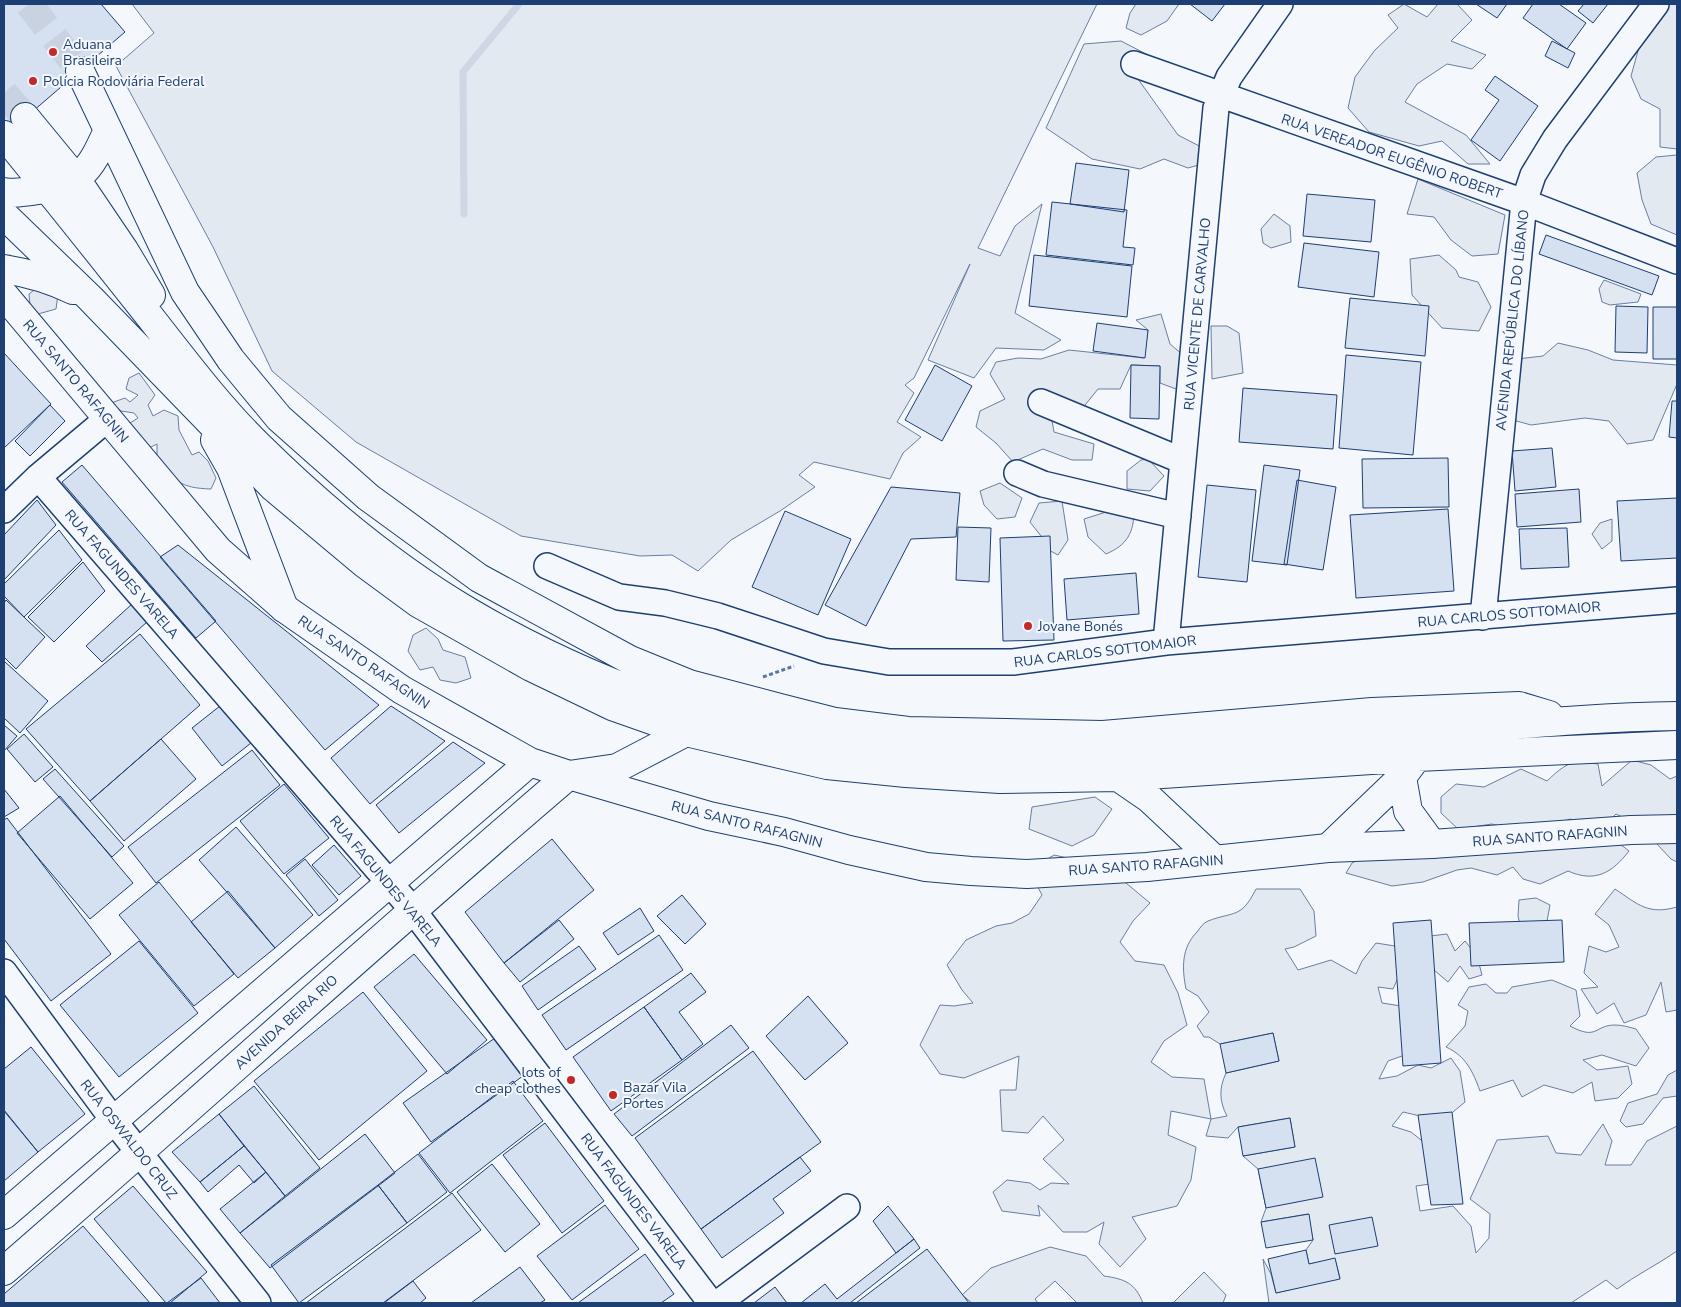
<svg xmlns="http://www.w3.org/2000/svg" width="1681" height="1307" font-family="'Nunito Sans',sans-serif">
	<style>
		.green { fill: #e3e9f0; stroke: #687fa3 }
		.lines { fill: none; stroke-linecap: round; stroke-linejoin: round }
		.stream { stroke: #cfd7e4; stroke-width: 7 }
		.building { fill: #d5e0f0; stroke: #1d3f73 }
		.highway-tunnel { stroke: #c9d2e0; stroke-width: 28; stroke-dasharray: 28 14; stroke-linecap: butt }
		.minor-casing { stroke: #1d3f73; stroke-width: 28 }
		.major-casing { stroke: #1d3f73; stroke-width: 30 }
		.highway-casing { stroke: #1d3f73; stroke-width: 30 }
		.path { stroke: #5e769c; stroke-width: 3; stroke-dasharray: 4 2.5; stroke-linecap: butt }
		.minor { stroke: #f4f7fb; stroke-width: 25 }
		.major { stroke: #f4f7fb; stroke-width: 28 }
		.highway { stroke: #f4f7fb; stroke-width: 28 }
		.poi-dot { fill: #c62828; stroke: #f4f7fb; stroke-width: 2 }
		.labels { text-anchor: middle; stroke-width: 4; stroke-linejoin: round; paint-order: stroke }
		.poi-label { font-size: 14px; fill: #1d3f73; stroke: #f4f7fb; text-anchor: start }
		.street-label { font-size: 14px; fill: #1d3f73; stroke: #f4f7fb }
	</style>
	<rect width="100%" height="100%" fill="#f4f7fb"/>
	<path class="green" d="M132,4H1097L978,248L1000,256L1015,226L1042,204L1015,313L1061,340L1044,350L996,348L974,378L928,360L970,264L914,378L905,385L914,393L897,422L921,437L903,453L890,479L814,462L799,475L815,487L780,511L731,540L698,571L672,555L640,556L521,536L356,442L272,371L213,247L116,66L154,33Z
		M1136,4H1179L1167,21L1141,35L1126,28L1130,13Z
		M1404,4L1427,17L1438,4H1457L1472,20L1451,41L1486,55L1472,69L1447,64L1417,84L1405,102L1466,135L1490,164H1468L1442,141L1419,146L1369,132L1348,108L1355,77L1375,50L1398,28L1388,15Z
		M1653,4H1677V149L1660,147V109L1641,99L1631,76L1648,15Z
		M1121,41L1148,55L1138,79L1178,135L1205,149L1206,163L1188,168L1164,159L1140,169L1092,159L1046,128L1084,44Z
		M1677,155V235L1651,224L1642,200L1637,173L1656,157Z
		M1418,179L1505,215L1498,254L1472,256L1451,240L1434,217L1407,214Z
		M1274,214L1290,226L1291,242L1271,248L1263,243L1261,229Z
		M1439,255L1456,270L1459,277L1478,282L1491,307L1479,331L1442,328L1412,295L1410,259Z
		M1604,280L1641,294L1638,302L1610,305L1602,302L1599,289Z
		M39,286L58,294L56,309L38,314L30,305L29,294Z
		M1161,314L1170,344L1183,355L1190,375L1176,389L1160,383V366L1131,365L1120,389H1098L1077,415L1050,409L1054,432L1094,444L1092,460H1072L1043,449L1013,462L996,443L976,427L980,411L1005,399L990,374L996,362L1018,358L1041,359L1069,350L1144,358L1148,330L1136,320Z
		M1211,326H1227L1239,333L1243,373L1212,379Z
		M1558,343L1588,350L1613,360L1677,365V384L1653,440L1627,444L1609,421L1585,418L1531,425L1513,420L1517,359L1543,356Z
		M139,373L155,395L148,405L153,416L164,410L178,416L179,430L192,455L199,452L208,461L216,478L211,489C179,488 176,481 157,459V444L149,448L131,432L130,423L138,418L134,413L121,411L111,403L125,398L130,402L138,395L126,389L129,378Z
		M1148,459L1164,476L1150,491L1127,489V471L1141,460Z
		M1000,483L1022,498L1015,517L997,519L984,505L980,491Z
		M1062,501L1068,540L1058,555L1041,546V536L1030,522L1039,503Z
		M1134,510C1134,533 1127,545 1106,554L1088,537L1084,519L1106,512Z
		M1612,519V541L1602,549L1592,534L1600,523Z
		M426,628L438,639L443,650L465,657L471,678L456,683L440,680L433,667L420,670L408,651L413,635Z
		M1632,760L1651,765L1670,779L1677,776V813L1674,818L1677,819V862L1671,859L1639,825L1616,814L1600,829L1570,819L1553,825L1514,830L1492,824L1458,829L1441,813V797L1456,784L1484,787L1521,769L1547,781C1567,762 1572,760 1598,764L1602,786Z
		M1095,797L1112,809L1094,835L1072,846L1029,829L1032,807Z
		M1611,837L1629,851C1612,873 1595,883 1568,871L1540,884L1523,879L1513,867L1497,875L1471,868L1457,870L1423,882L1392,886L1346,873L1352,863L1371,853Z
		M1054,855L1095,864L1114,873L1150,903L1133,921L1120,942L1135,961L1164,965L1178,993L1187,1025L1164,1041L1151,1062L1172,1077L1204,1079L1211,1119L1227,1116C1219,1101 1219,1088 1226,1073L1279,1061L1273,1033L1220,1044L1209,1037H1204L1197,1026L1209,1012L1198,996L1186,989C1182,969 1181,948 1197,932C1200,928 1203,923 1208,921C1234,911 1241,919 1256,889H1300L1314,911L1316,936L1294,947L1285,949L1298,970L1331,960L1356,974L1362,961L1376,943L1395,946L1402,969L1393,989L1378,987L1382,1003L1414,1008L1427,1031L1402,1056L1388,1061L1379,1079L1397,1076L1418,1065L1431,1068L1451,1058L1460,1071L1465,1102L1442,1121L1403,1112L1392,1126L1411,1132L1430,1147L1444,1182L1416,1186L1420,1211L1453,1206L1471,1226L1476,1253L1489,1238L1490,1214L1470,1199L1497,1140L1548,1136L1556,1153L1581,1155L1603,1124L1612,1141L1605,1165H1631L1647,1141L1677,1126V1251C1657,1265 1636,1275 1617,1289L1606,1280L1571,1303H1269L1263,1259L1271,1274L1276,1293L1340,1278L1335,1259L1309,1264L1306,1250L1313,1240L1308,1214L1261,1222L1266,1208L1258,1169L1243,1156L1295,1147L1290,1118L1238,1127L1228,1138L1206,1136L1211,1119L1171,1111L1168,1135L1196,1147L1191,1180L1177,1206L1132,1217L1146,1239L1120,1267L1099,1244L1104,1222L1087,1232H1063L1038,1205L1040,1216L1002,1211L993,1192L1007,1180L1030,1183L1040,1190L1051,1183L1069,1184L1043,1159L1064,1140L1043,1116L1028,1133L1002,1131L1000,1090H1016L1019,1056L964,1078L940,1074L920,1045L940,1005L954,1006L973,1003L962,990L947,965L966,940L996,926L1012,923L1029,914L1042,895L1029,870Z
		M1615,889C1639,905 1648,915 1677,907V1010L1666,1012L1661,982L1646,1015L1624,1023L1614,1003L1597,1014L1581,989L1598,987L1584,973L1589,946L1606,952L1619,947L1609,925L1595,914Z
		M1536,898L1550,905L1547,921L1522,933L1518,916L1519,900Z
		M1447,934L1455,951L1465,941L1477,956L1482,975L1469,979L1460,966L1448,982L1434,970L1430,936Z
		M1552,980L1576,990L1580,1016L1570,1026C1598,1041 1594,1025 1615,1025C1622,1025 1629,1027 1636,1029L1649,1048L1636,1066L1602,1055L1583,1060L1597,1070L1628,1066L1632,1084L1618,1098L1595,1101L1592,1082L1573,1093L1544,1085L1522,1097L1513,1080L1480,1091C1473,1072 1466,1056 1446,1047L1465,1026L1468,1011L1458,1005L1469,987L1486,984L1496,993H1507L1512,987Z
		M1677,1070V1096L1663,1098L1643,1124L1626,1127L1620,1121L1628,1103L1657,1094L1668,1075Z
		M1050,1247L1086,1256L1104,1276C1125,1279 1135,1283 1143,1303H1077L1055,1281L1035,1299L1038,1303H972L962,1295L991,1268Z
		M1204,1272L1226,1295L1223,1303H1173Z"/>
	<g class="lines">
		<path class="stream" d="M464,214L463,72L519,4"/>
	</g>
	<path class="building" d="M4,4H101L125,32L4,136Z
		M1190,4H1225L1212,21Z
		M1476,4H1507L1497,18Z
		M1533,4H1559L1586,23L1567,49L1523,18Z
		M1584,4H1608L1593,23L1578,11Z
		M1552,41L1575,53L1568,68L1545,56Z
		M1495,76L1538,106L1500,161L1471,140L1499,100L1485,90Z
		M1076,163L1129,170L1124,212L1070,204Z
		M1307,194L1375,200L1371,242L1303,236Z
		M1052,202L1127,210L1123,247L1135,248L1133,265L1046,255Z
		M1546,235L1659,276L1652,295L1539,254Z
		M1304,243L1379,252L1374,297L1298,287Z
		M1034,255L1132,266L1127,317L1029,306Z
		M1350,298L1429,306L1425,356L1345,348Z
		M1616,306L1648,307L1647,353L1615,352Z
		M1653,307H1677V359H1653Z
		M1097,323L1148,330L1145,358L1093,351Z
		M4,353L51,404L4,448Z
		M1346,355L1421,362L1413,455L1339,448Z
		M935,365L972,386L942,441L905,420Z
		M1131,365L1160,366L1159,419L1130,418Z
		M1243,388L1337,395L1333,449L1239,442Z
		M1672,401H1677V438L1669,437Z
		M50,405L65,421L30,456L15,441Z
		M1552,448L1556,487L1515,491L1512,451Z
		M1448,458L1449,507L1363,508L1362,459Z
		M82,465L216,621L196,638L62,482Z
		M1264,465L1300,470L1287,565L1252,561Z
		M1297,480L1336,487L1323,570L1284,564Z
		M1207,485L1256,490L1247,582L1198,577Z
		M891,487L960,493L956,537L911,539L866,626L825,605Z
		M1579,489L1581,522L1517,527L1515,494Z
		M1677,498V558L1621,561L1617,501Z
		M37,500L56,525L4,580V535Z
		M1448,509L1454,591L1356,598L1350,515Z
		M785,511L851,539L818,615L752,587Z
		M958,527L991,528L989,582L956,580Z
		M1567,528L1569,567L1521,569L1519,529Z
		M59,530L82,560L24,617L4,596V584Z
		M1050,536L1054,640L1003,641L1000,538Z
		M178,545L379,705L325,750L160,557Z
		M83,562L105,591L54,642L28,617Z
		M1136,573L1139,614L1067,620L1064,579Z
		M6,600L45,637L16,669L4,657V603Z
		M132,604L147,622L102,662L86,646Z
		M140,634L200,705L90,801L26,729Z
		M4,661L48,701L20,733L4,718Z
		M220,706L251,743L222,766L192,728Z
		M391,706L445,741L370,804L331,758Z
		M4,725L17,736L4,751Z
		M24,734L53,767L35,782L7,749Z
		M161,739L196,779L124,841L90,801Z
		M453,742L485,763L399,833L376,805Z
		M252,750L280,785L156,883L128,847Z
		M55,769L124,846L112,857L43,779Z
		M284,784L329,838L284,874L240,821Z
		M4,789L19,808L4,817Z
		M60,796L133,883L90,919L17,833Z
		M7,818L111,954L51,1001L4,939V820Z
		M236,827L313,915L275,948L199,860Z
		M552,839L594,890L504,963L465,912Z
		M334,845L361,876L339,895L312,865Z
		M305,859L338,900L319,916L286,875Z
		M159,882L234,974L194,1006L119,915Z
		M228,891L275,948L238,978L191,922Z
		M682,895L706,924L685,944L657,916Z
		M640,908L654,931L618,955L603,933Z
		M559,920L574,939L520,982L504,963Z
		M1431,920L1441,1063L1403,1066L1393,923Z
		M1562,920L1564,962L1471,966L1469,923Z
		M659,935L683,970L566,1050L542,1015Z
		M139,941L198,1013L119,1077L60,1005Z
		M579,946L596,969L538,1010L522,986Z
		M414,954L487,1040L447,1074L374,987Z
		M691,973L706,992L679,1012L703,1044L682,1060L644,1007Z
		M363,992L427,1071L319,1160L254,1081Z
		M808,996L848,1043L805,1080L766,1036Z
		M644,1007L682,1060L611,1111L573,1057Z
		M731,1025L749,1048L632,1136L614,1114Z
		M1273,1033L1279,1061L1226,1073L1220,1044Z
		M495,1038L523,1076L431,1142L403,1103Z
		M31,1047L85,1114L38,1152L4,1110V1069Z
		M753,1051L821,1142L701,1229L635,1138Z
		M513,1081L543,1121L450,1193L419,1153Z
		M254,1086L320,1168L285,1196L219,1114Z
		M4,1111L38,1152L4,1181Z
		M1452,1112L1463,1204L1431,1205L1418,1115Z
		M219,1114L244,1146L200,1182L172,1152Z
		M1290,1118L1295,1147L1243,1156L1238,1127Z
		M545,1123L604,1201L562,1233L503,1155Z
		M365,1134L395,1173L270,1268L240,1233Z
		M244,1146L266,1172L254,1183L239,1165L208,1192L200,1182Z
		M418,1154L447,1192L407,1223L378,1185Z
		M800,1157L811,1171L773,1199L784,1213L722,1258L701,1229Z
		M1315,1158L1323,1197L1266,1208L1258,1169Z
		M492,1164L540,1224L505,1252L457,1192Z
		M266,1172L285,1196L240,1233L220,1209Z
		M378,1185L407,1223L299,1303L271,1265Z
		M133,1186L207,1272L170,1303H166L94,1219Z
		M452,1193L481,1230L383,1303H306Z
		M605,1205L639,1249L572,1300L537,1256Z
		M888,1206L914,1239L896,1253L873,1221Z
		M1309,1214L1313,1240L1266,1248L1261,1222Z
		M1372,1217L1378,1246L1335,1254L1329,1225Z
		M83,1226L150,1303H4V1294Z
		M914,1239L920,1248L850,1303H801L825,1284L837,1299Z
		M927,1249L969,1303H856Z
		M1306,1250L1309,1264L1335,1258L1340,1279L1276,1293L1268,1259Z
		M645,1254L674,1294L661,1303H578Z
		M520,1267L545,1300L540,1303H471Z
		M201,1278L220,1303H167Z
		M413,1281L426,1298L420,1303H384Z
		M775,1287L787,1303H754Z"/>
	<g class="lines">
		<path class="highway-tunnel" d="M29,4L80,71
			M4,93L25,117"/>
		<defs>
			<path id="minor" d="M1134,64L1524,202L1677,261
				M1041,402L1183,461
				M1017,473L1043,484L1178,516
				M38,477L412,909L711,1303
				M4,510L38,477L107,419
				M547,566L619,597L665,603L718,616L824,651L889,662H1013L1166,642L1677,600
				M1483,617L1524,202L1533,175L1555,139L1656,4
				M1166,642L1216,108L1229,77L1280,4
				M4,972L114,1121L258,1303
				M718,1303L847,1207"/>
			<path id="major" d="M4,295L218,550L284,608L402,690L530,762L569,775L709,816L784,832L849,850L926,867L971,871L1027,874L1147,867L1328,848L1432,844L1631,830L1677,829
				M4,1215L530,762
				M4,1271C193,1107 378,938 569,775"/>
			<path id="highway" d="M80,71L185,292L231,360L279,418L368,497L479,578L630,660L689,684L780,708L835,722L908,731L1103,735L1372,712L1519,706L1549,715
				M25,117L76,179L124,250L151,295
				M4,135C55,197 104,259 154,322C187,364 220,408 259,446C322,508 393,567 469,612C600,689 751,741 903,753C992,760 1082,756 1171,750C1263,744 1356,738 1448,730C1524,724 1601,717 1677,716
				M4,192C12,194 22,192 31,191C80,185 89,173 108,130
				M4,215L90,298L273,487L365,564L418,603L531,667L612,706L686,732L827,765L906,773L1000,779L1118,777L1417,757L1677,745
				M4,269C29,273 50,279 73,290
				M215,440L231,468L284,608
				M569,775L617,768L686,732
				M1118,777L1150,799L1215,860
				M1402,777L1408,811L1432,844
				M1328,848L1402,777L1417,757"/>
		</defs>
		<use href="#minor" class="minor-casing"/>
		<use href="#major" class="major-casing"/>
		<use href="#highway" class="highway-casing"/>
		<path class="path" d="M763,677L794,666"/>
		<use href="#minor" class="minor"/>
		<use href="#major" class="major"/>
		<use href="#highway" class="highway"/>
	</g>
	<g class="poi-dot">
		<circle cx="53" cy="52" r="5"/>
		<circle cx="33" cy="81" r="5"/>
		<circle cx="1028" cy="626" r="5"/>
		<circle cx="571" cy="1080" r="5"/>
		<circle cx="613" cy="1095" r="5"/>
	</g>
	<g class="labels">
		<g class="poi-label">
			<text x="63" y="49">Aduana<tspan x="63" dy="16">Brasileira</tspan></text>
			<text x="43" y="86">Polícia Rodoviária Federal</text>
			<text x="1038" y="631">Jovane Bonés</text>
			<text x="561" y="1077" text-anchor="end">lots of<tspan x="561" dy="16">cheap clothes</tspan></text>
			<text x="623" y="1092">Bazar Vila<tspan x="623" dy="16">Portes</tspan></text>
		</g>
		<g class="street-label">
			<text transform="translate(1392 156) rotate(19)" y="5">RUA VEREADOR EUGÊNIO ROBERT</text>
			<text transform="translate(1197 314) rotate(-85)" y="5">RUA VICENTE DE CARVALHO</text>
			<text transform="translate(1512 320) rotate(-84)" y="5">AVENIDA REPÚBLICA DO LÍBANO</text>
			<text transform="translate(76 381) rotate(50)" y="5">RUA SANTO RAFAGNIN</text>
			<text transform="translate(122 574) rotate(49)" y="5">RUA FAGUNDES VARELA</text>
			<text transform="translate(1509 614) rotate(-5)" y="5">RUA CARLOS SOTTOMAIOR</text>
			<text transform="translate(1105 651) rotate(-7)" y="5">RUA CARLOS SOTTOMAIOR</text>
			<text transform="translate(364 662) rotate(34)" y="5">RUA SANTO RAFAGNIN</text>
			<text transform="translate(747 824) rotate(14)" y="5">RUA SANTO RAFAGNIN</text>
			<text transform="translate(1550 836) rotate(-4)" y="5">RUA SANTO RAFAGNIN</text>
			<text transform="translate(1146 865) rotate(-4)" y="5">RUA SANTO RAFAGNIN</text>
			<text transform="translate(386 881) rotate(50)" y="5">RUA FAGUNDES VARELA</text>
			<text transform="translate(286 1022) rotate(-42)" y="5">AVENIDA BEIRA RIO</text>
			<text transform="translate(129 1139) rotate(52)" y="5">RUA OSWALDO CRUZ</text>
			<text transform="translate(634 1201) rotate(53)" y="5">RUA FAGUNDES VARELA</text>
		</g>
	</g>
	<rect width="1681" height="1307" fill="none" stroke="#1d3f73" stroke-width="10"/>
</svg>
